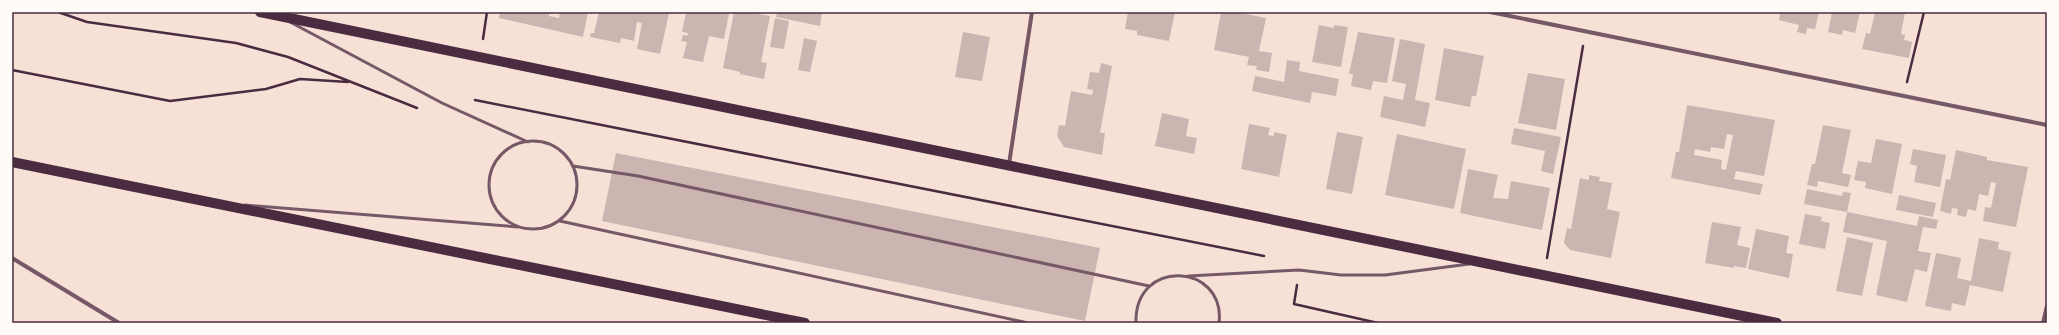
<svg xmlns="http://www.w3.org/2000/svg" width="2059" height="335" font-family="Commissioner,sans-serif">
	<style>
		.building { fill: #ccb4b1; fill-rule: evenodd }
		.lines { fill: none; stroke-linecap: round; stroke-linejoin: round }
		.path { stroke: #4a2c40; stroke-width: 2.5 }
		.service { stroke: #755966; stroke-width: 3 }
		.minor { stroke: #755966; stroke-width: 4 }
		.primary { stroke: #4a2c40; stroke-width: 10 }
		.neatline { fill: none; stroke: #4a2c40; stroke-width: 1.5 }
	</style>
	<rect width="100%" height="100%" fill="#f7e1d7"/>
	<path class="building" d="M500,12H549V16L559,18L560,12H588L583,37L499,18Z
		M599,12L669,13L660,54L637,49L642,23L637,22L634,41L621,38L620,43L590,37L591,33H594Z
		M686,12H719L729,14L724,39L709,36L703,62L683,58L687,42L681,41L683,35L687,36L688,33L682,32Z
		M734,12H748L770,16L761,62L767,63L764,79L740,74V72L723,68Z
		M777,12H822L820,26L776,17Z
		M1128,12H1175L1169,41L1137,35V31L1125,29Z
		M1221,12H1236L1266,18L1259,51L1272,53L1269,72L1256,70L1257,66L1247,65L1249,57L1214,50Z
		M1780,12H1819L1815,29L1807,28L1806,34L1797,32L1799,25L1779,20Z
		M1832,12H1860L1855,33L1843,30L1842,35L1828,32Z
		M1875,12H1905L1901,34L1905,35L1904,40L1912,42L1909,58L1862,49L1866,33L1870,34Z
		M775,18L789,21L784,49L770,47Z
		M1319,25L1334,28V25L1348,27L1341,67L1312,62Z
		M963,32L990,37L982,81L955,77Z
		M1358,32L1395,38L1387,83L1373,81L1371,90L1351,86L1353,74H1349Z
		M804,38L817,41L810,72L798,70Z
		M1400,39L1425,44L1415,100L1430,103L1425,127L1380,117L1384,96L1403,100L1406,84L1392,81Z
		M1444,48L1484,56L1476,96H1472L1470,107L1435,100Z
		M1287,60L1300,62L1299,71L1339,79L1336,96L1312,92L1310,103L1252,91L1255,76L1284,82Z
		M1101,63L1112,66L1100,133H1105L1102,155L1064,147L1057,136L1059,125L1065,126L1071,91L1092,95L1093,90L1087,89L1090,72L1099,73Z
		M1528,73L1565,79L1556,130L1518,123Z
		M1687,105L1775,120L1764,176L1736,171L1734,179L1763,184L1760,195L1671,178L1676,152H1679ZM1727,134L1733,135L1726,170L1721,169L1722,160L1694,155L1695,149L1710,152L1711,147L1724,149Z
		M1162,113L1189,119L1186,136L1197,138L1194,154L1155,146Z
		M1249,124L1270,128L1268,135L1274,136V132L1287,135L1279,177L1241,169Z
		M1823,125L1851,130L1842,173L1851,175L1848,187L1818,181L1817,187L1807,185L1812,164H1815Z
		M1514,128L1561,137L1553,174L1541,171L1545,151L1511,144Z
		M1337,132L1363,137L1352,194L1326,189Z
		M1397,134L1466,149L1454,209L1385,195Z
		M1876,139L1902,144L1892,194L1865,188L1866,182L1854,180L1858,161L1871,163Z
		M1913,149L1946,155L1940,187L1914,182L1917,166L1910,164Z
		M1956,150L1987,157V160L2028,167L2016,227L1983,221L1985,207L1991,208L1996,183L1991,182L1988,196L1979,194L1976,211L1968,209L1966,217L1957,215L1958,209L1952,208L1951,214L1940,211L1946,179L1950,180Z
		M616,153L1100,248L1085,321L602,221Z
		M1468,169L1498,175L1493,198L1508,199L1511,181L1550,188L1542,230L1460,213Z
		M1589,175L1600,177L1599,181L1612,183L1607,209L1620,212L1611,258L1570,250L1564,243L1567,228L1571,229L1580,178L1589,180Z
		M1807,189L1842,196L1843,192L1851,193L1847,212L1804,204Z
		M1899,195L1936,203L1933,217L1896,210Z
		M1847,212L1917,226L1919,216L1938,220L1936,229L1923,227L1918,251L1931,253L1927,272L1915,269L1907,302L1876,295L1887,241L1843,232Z
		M1805,214L1822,217L1821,221L1830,223L1825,249L1799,244Z
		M1712,222L1741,227L1737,245L1750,248L1746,268L1734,266V268L1705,263Z
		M1756,229L1789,236L1786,253L1793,254L1789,278L1748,269Z
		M1847,237L1873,243L1862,296L1836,291Z
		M1979,238L1999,242L1998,249L2011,252L2003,292L1970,285L1965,306L1952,303L1951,311L1925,306L1936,253L1961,258L1957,278L1971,281Z"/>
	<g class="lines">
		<path class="path" d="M58,12L87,22L236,43L288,57L417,108
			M483,39L487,12
			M12,70L170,101L266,89L300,79L348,82
			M1907,82L1924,12
			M475,100L1264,256
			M1547,258L1583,46
			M1297,285L1294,304L1378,323"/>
		<path class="service" d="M290,22L442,103L528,142
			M489 185a44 44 0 1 1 88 0a44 44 0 1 1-88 0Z
			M573,166L638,176L1149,286
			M245,205L518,227
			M560,221L1028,323
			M1188,276L1299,270L1341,275H1385L1469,264
			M1136,323C1134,257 1226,263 1219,323"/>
		<path class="minor" d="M1490,12L2047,125
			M1009,164L1032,12
			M12,258L119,323
			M2043,323L2047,306"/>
		<path class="primary" d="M260,12L1777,323
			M12,162L805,323"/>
	</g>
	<rect width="2059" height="335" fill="none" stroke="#fffaf5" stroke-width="26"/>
	<rect x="13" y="13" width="2033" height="309" class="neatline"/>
</svg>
